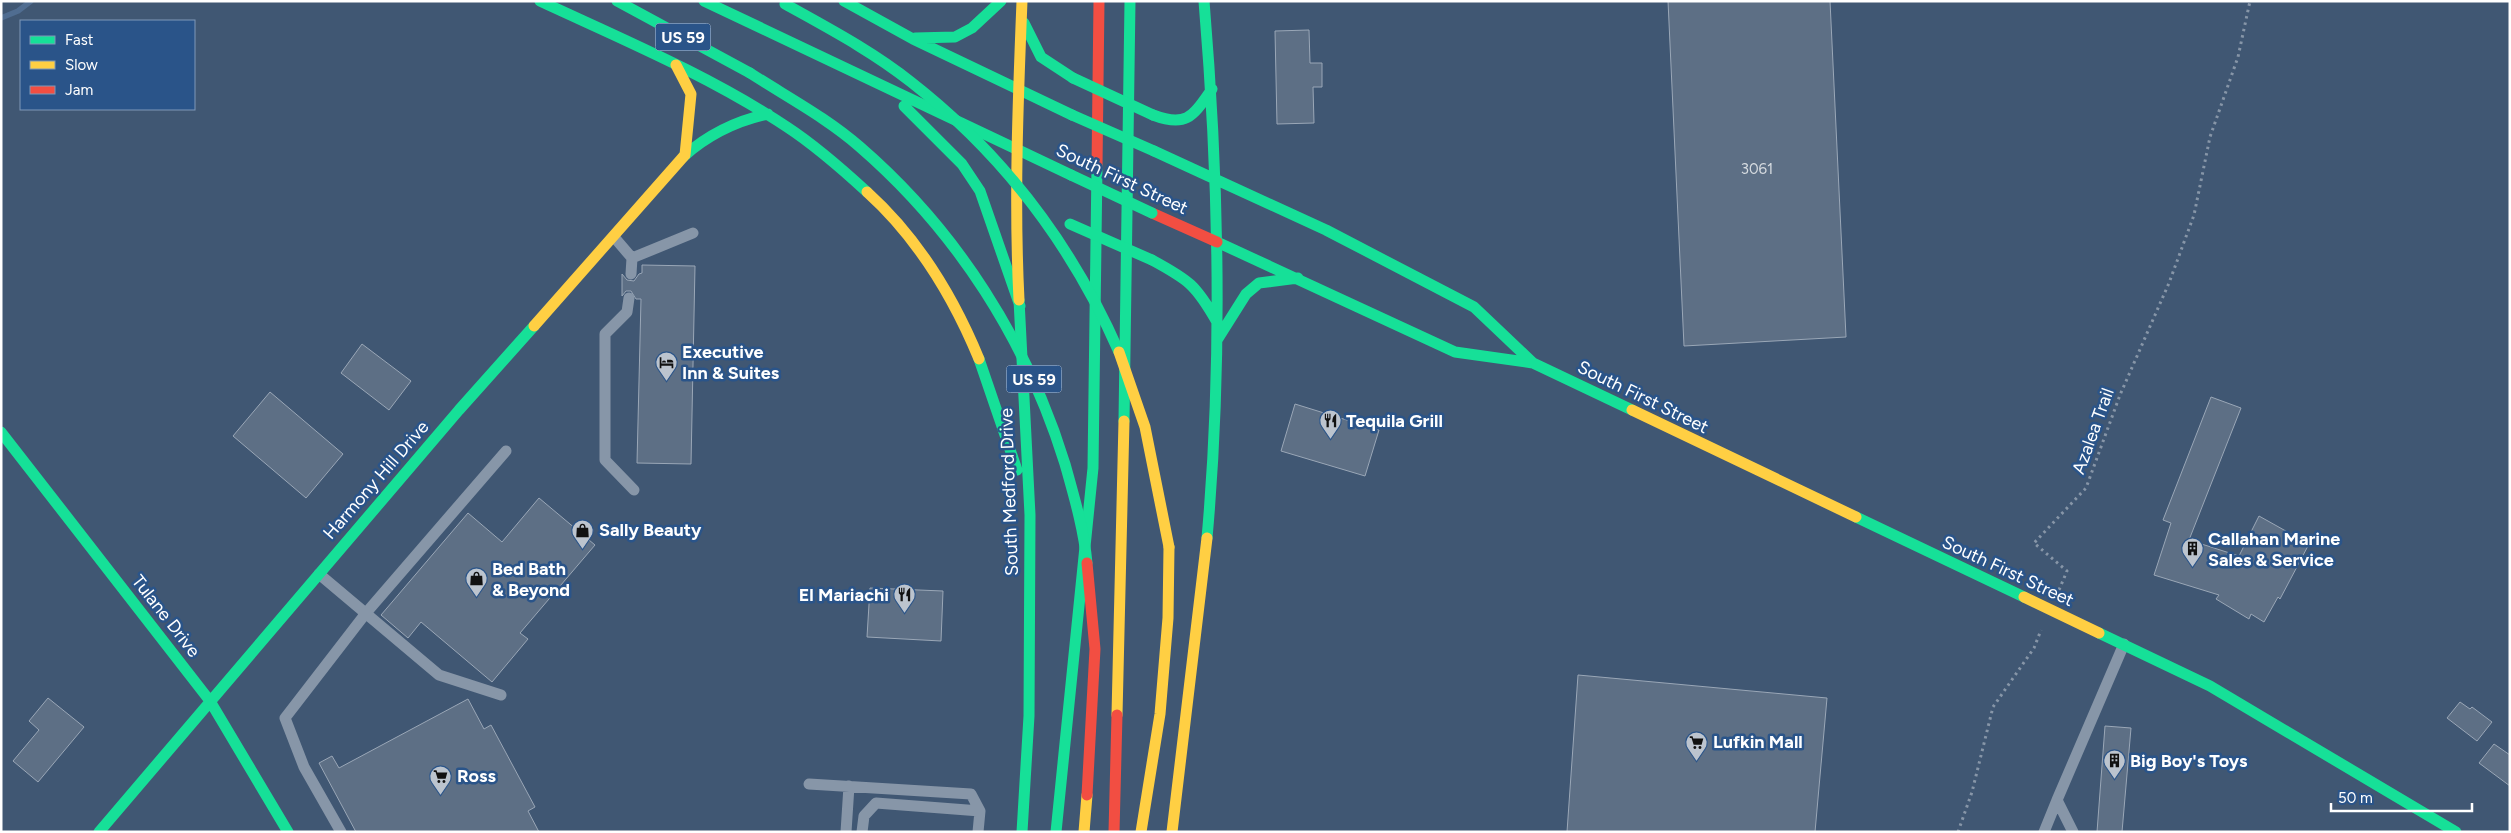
<svg xmlns="http://www.w3.org/2000/svg" width="2511" height="833" font-family="Figtree,sans-serif">
	<style>
		.lines { fill: none; stroke-linecap: round; stroke-linejoin: round }
		.stream { stroke: #506d91; stroke-width: 5.5 }
		.building { fill: #5d6f85; stroke: #9aa7b7 }
		.path { stroke: #8796a8; stroke-width: 3; stroke-dasharray: 2.5 4; stroke-linecap: butt }
		.lane { stroke: #8796a8; stroke-width: 11 }
		.fast { stroke: #16e098; stroke-width: 11 }
		.slow { stroke: #ffcf43; stroke-width: 11 }
		.jam { stroke: #f24e42; stroke-width: 11 }
		.fast-bridge { stroke: #16e098; stroke-width: 11 }
		.slow-bridge { stroke: #ffcf43; stroke-width: 11 }
		.jam-bridge { stroke: #f24e42; stroke-width: 11 }
		.labels { text-anchor: middle; stroke-width: 5; stroke-linejoin: round; paint-order: stroke }
		.number-label { font-size: 15px; fill: #d6dbe0 }
		.shield { fill: #2a5489; stroke: #bfccdc; stroke-width: 1 }
		.shield-label { font-size: 16px; font-weight: bold; fill: #fff }
		.street-label { font-size: 18px; fill: #fff; stroke: #2a5489 }
		.poi-label { font-size: 18px; font-weight: bold; fill: #fff; stroke: #2a5489; text-anchor: start }
	</style>
	<rect width="100%" height="100%" fill="#405773"/>
	<g class="lines">
		<path class="stream" d="M1,18L18,11L31,1"/>
	</g>
	<path class="building" d="M1668,1H1830L1846,337L1684,346Z
		M1309,30L1310,63H1322V87H1313L1314,123L1277,124L1275,31Z
		M642,265L695,266L691,464L637,463L641,299H636L631,291H626L622,296V274L627,280L634,281L639,274L642,273Z
		M362,344L411,381L389,410L341,373Z
		M270,392L343,454L306,498L233,436Z
		M2211,397L2241,408L2189,540L2239,556L2259,516L2309,544L2280,599L2278,597L2264,622L2251,614L2249,619L2216,599L2219,595L2154,575L2171,523L2163,520Z
		M1295,404L1379,430L1365,476L1281,451Z
		M539,498L595,545L520,633L528,639L492,682L421,622L408,638L381,615L468,513L502,542Z
		M870,588L943,591L941,641L867,637Z
		M1578,675L1827,698L1815,832H1567Z
		M48,698L84,727L38,782L13,761L39,730L29,721Z
		M468,699L484,729L491,725L535,807L528,811L539,832H356L319,763L332,756L339,768Z
		M2460,702L2470,709L2472,707L2492,722L2477,741L2447,718Z
		M2105,726L2131,728L2122,832H2097Z
		M2494,744L2510,755V786L2479,763Z"/>
	<g class="lines">
		<path class="path" d="M2059,590L2067,571L2034,543L2086,488L2120,395L2169,283L2194,215L2210,137L2238,57L2250,1
			M1958,832L1972,792L1993,707L2034,648L2041,630"/>
		<path class="lane" d="M614,237L632,258L693,233
			M631,274L632,258
			M629,298L627,312L605,334V460L634,490
			M319,574L439,675L501,695
			M809,784L971,794L980,811
			M341,832L304,767L285,718L366,613L506,451
			M846,832L849,786
			M862,832L864,816L876,803L980,811L978,832
			M2044,832L2057,800
			M2073,832L2057,800L2124,644"/>
		<path class="fast" d="M540,1C624,40 710,76 787,127C816,146 842,169 867,192
			M617,1L750,73
			M704,1L1071,175
			M844,1L913,39L1072,115
			M1204,1C1219,180 1223,359 1207,538
			M1024,23L1041,57L1073,78
			M915,38L955,37L972,28L1001,1
			M904,106L962,164L980,191L1020,306
			M1153,115C1187,128 1193,116 1212,89
			M1154,151L1217,180
			M684,156C709,134 735,121 768,114
			M1217,180L1326,230L1474,307L1533,363L1632,410
			M1217,242L1455,352L1533,363
			M1152,260C1189,280 1196,285 1217,322
			M1019,300L1030,515L1029,716L1022,832
			M1217,340L1246,294L1259,283L1298,278
			M979,359L1017,470
			M1124,421L1130,1
			M1,432L210,701L288,832
			M1856,517L2024,597
			M2099,633L2210,686L2456,832
			M99,832L459,410L534,326
			M1056,832L1093,468L1097,166"/>
		<path class="slow" d="M676,65L691,94L685,155
			M867,192C918,238 953,296 979,359
			M1019,300C1014,201 1018,100 1022,1
			M534,326L684,156
			M1632,410L1856,517
			M1117,715L1124,421
			M1084,832L1087,795
			M1141,832L1160,714L1168,618L1169,547
			M1172,832L1207,538"/>
		<path class="jam" d="M1097,166L1099,1
			M1152,213L1217,242
			M1114,832L1117,715"/>
		<path class="fast-bridge" d="M785,4C828,28 872,51 911,82C1003,154 1072,245 1119,352
			M750,73C787,97 827,118 860,147C957,231 1027,341 1065,464C1074,496 1084,530 1087,563
			M1073,78L1153,115
			M1072,115L1154,151
			M1071,175L1152,213
			M1070,224L1152,260"/>
		<path class="slow-bridge" d="M1119,352L1145,427L1169,547
			M2024,597L2099,633"/>
		<path class="jam-bridge" d="M1087,795L1095,649L1087,563"/>
	</g>
	<defs>
		<symbol id="hotel-pin" viewBox="-11 -11 22 30"><path d="M0 17L-7.5 6A9.5 9.5 0 1 1 7.5 6Z" fill="#bcc4ce" stroke="#2a5489"/><path d="M-6-4.5h1.5V1H6V5H4.5V3h-9V5H-6ZM-4 0a1.8 1.8 0 1 1 3.6 0ZM.5 0V-2.5h3Q6-2.5 6 0Z" fill="#111"/></symbol>
		<symbol id="restaurant-pin" viewBox="-11 -11 22 30"><path d="M0 17L-7.5 6A9.5 9.5 0 1 1 7.5 6Z" fill="#bcc4ce" stroke="#2a5489"/><path d="M-5-6h1v4h1v-4h1v4h1v-4h1v5L-1.5 .5V6h-2V.5L-5-1ZM5-6V6H3V1.5H1.5Q1.5-4 5-6Z" fill="#111"/></symbol>
		<symbol id="shop-pin" viewBox="-11 -11 22 30"><path d="M0 17L-7.5 6A9.5 9.5 0 1 1 7.5 6Z" fill="#bcc4ce" stroke="#2a5489"/><path d="M-5-2.5h2.3a2.7 3.5 0 0 1 5.4 0H5L5.5 6h-11ZM-1.5-2.5h3a1.5 2.3 0 0 0-3 0Z" fill="#111"/></symbol>
		<symbol id="building-pin" viewBox="-11 -11 22 30"><path d="M0 17L-7.5 6A9.5 9.5 0 1 1 7.5 6Z" fill="#bcc4ce" stroke="#2a5489"/><path d="M-4-6H4V6H1V3H-1V6H-4ZM-2.5-4.3h1.7v1.8h-1.7ZM.8-4.3h1.7v1.8H.8ZM-2.5-1h1.7V.8h-1.7ZM.8-1h1.7V.8H.8Z" fill="#111"/></symbol>
		<symbol id="supermarket-pin" viewBox="-11 -11 22 30"><path d="M0 17L-7.5 6A9.5 9.5 0 1 1 7.5 6Z" fill="#bcc4ce" stroke="#2a5489"/><path d="M-6-5.5h2.5l.6 2H6L4.5 2H-2.5L-4.4-4H-6ZM-1.5 3.2a1.3 1.3 0 1 0 .1 0ZM3 3.2a1.3 1.3 0 1 0 .1 0Z" fill="#111"/></symbol>
	</defs>
	<g fill-rule="evenodd">
		<use href="#hotel-pin" x="654" y="350" width="25" height="34"/>
		<use href="#restaurant-pin" x="1318" y="408" width="25" height="34"/>
		<use href="#shop-pin" x="570" y="518" width="25" height="34"/>
		<use href="#building-pin" x="2180" y="536" width="25" height="34"/>
		<use href="#shop-pin" x="464" y="566" width="25" height="34"/>
		<use href="#restaurant-pin" x="892" y="582" width="25" height="34"/>
		<use href="#supermarket-pin" x="1684" y="730" width="25" height="34"/>
		<use href="#building-pin" x="2102" y="748" width="25" height="34"/>
		<use href="#supermarket-pin" x="428" y="764" width="25" height="34"/>
	</g>
	<g class="labels">
		<g class="number-label">
			<text x="1757" y="174">3061</text>
		</g>
		<g class="shield">
			<rect x="655.5" y="23.5" width="55" height="27" rx="4"/>
			<rect x="1006.5" y="365.5" width="55" height="27" rx="4"/>
		</g>
		<g class="shield-label">
			<text x="683" y="43">US 59</text>
			<text x="1034" y="385">US 59</text>
		</g>
		<g class="street-label">
			<text transform="translate(1122 179) rotate(25)" y="6">South First Street</text>
			<text transform="translate(1643 397) rotate(26)" y="6">South First Street</text>
			<text transform="translate(2093 431) rotate(-70)" y="6">Azalea Trail</text>
			<text transform="translate(376 480) rotate(-49)" y="6">Harmony Hill Drive</text>
			<text transform="translate(1009 492) rotate(-92)" y="6">South Medford Drive</text>
			<text transform="translate(2008 571) rotate(25)" y="6">South First Street</text>
			<text transform="translate(166 616) rotate(52)" y="6">Tulane Drive</text>
		</g>
		<g class="poi-label">
			<text x="682" y="358">Executive<tspan x="682" dy="21">Inn &amp; Suites</tspan></text>
			<text x="1346" y="427">Tequila Grill</text>
			<text x="599" y="536">Sally Beauty</text>
			<text x="2208" y="545">Callahan Marine<tspan x="2208" dy="21">Sales &amp; Service</tspan></text>
			<text x="492" y="575">Bed Bath<tspan x="492" dy="21">&amp; Beyond</tspan></text>
			<text x="889" y="601" text-anchor="end">El Mariachi</text>
			<text x="1713" y="748">Lufkin Mall</text>
			<text x="2130" y="767">Big Boy's Toys</text>
			<text x="457" y="782">Ross</text>
		</g>
	</g>
	<rect width="2511" height="833" fill="none" stroke="#ffffff" stroke-width="5"/>
	<rect x="20" y="20" width="175" height="90" fill="#2a5489" stroke="#7f98b8"/>
	<rect x="30" y="36" width="25" height="8" fill="#16e098" stroke="#7f98b8"/>
	<text x="65" y="45" font-size="15" fill="#ffffff">Fast</text>
	<rect x="30" y="61" width="25" height="8" fill="#ffcf43" stroke="#7f98b8"/>
	<text x="65" y="70" font-size="15" fill="#ffffff">Slow</text>
	<rect x="30" y="86" width="25" height="8" fill="#f24e42" stroke="#7f98b8"/>
	<text x="65" y="95" font-size="15" fill="#ffffff">Jam</text>
	<path d="M2331 803v8h141v-8" fill="none" stroke="#ffffff" stroke-width="2.5"/>
	<text x="2338" y="803" font-size="15" fill="#ffffff" stroke="#2a5489" stroke-width="4" paint-order="stroke">50 m</text>
</svg>
